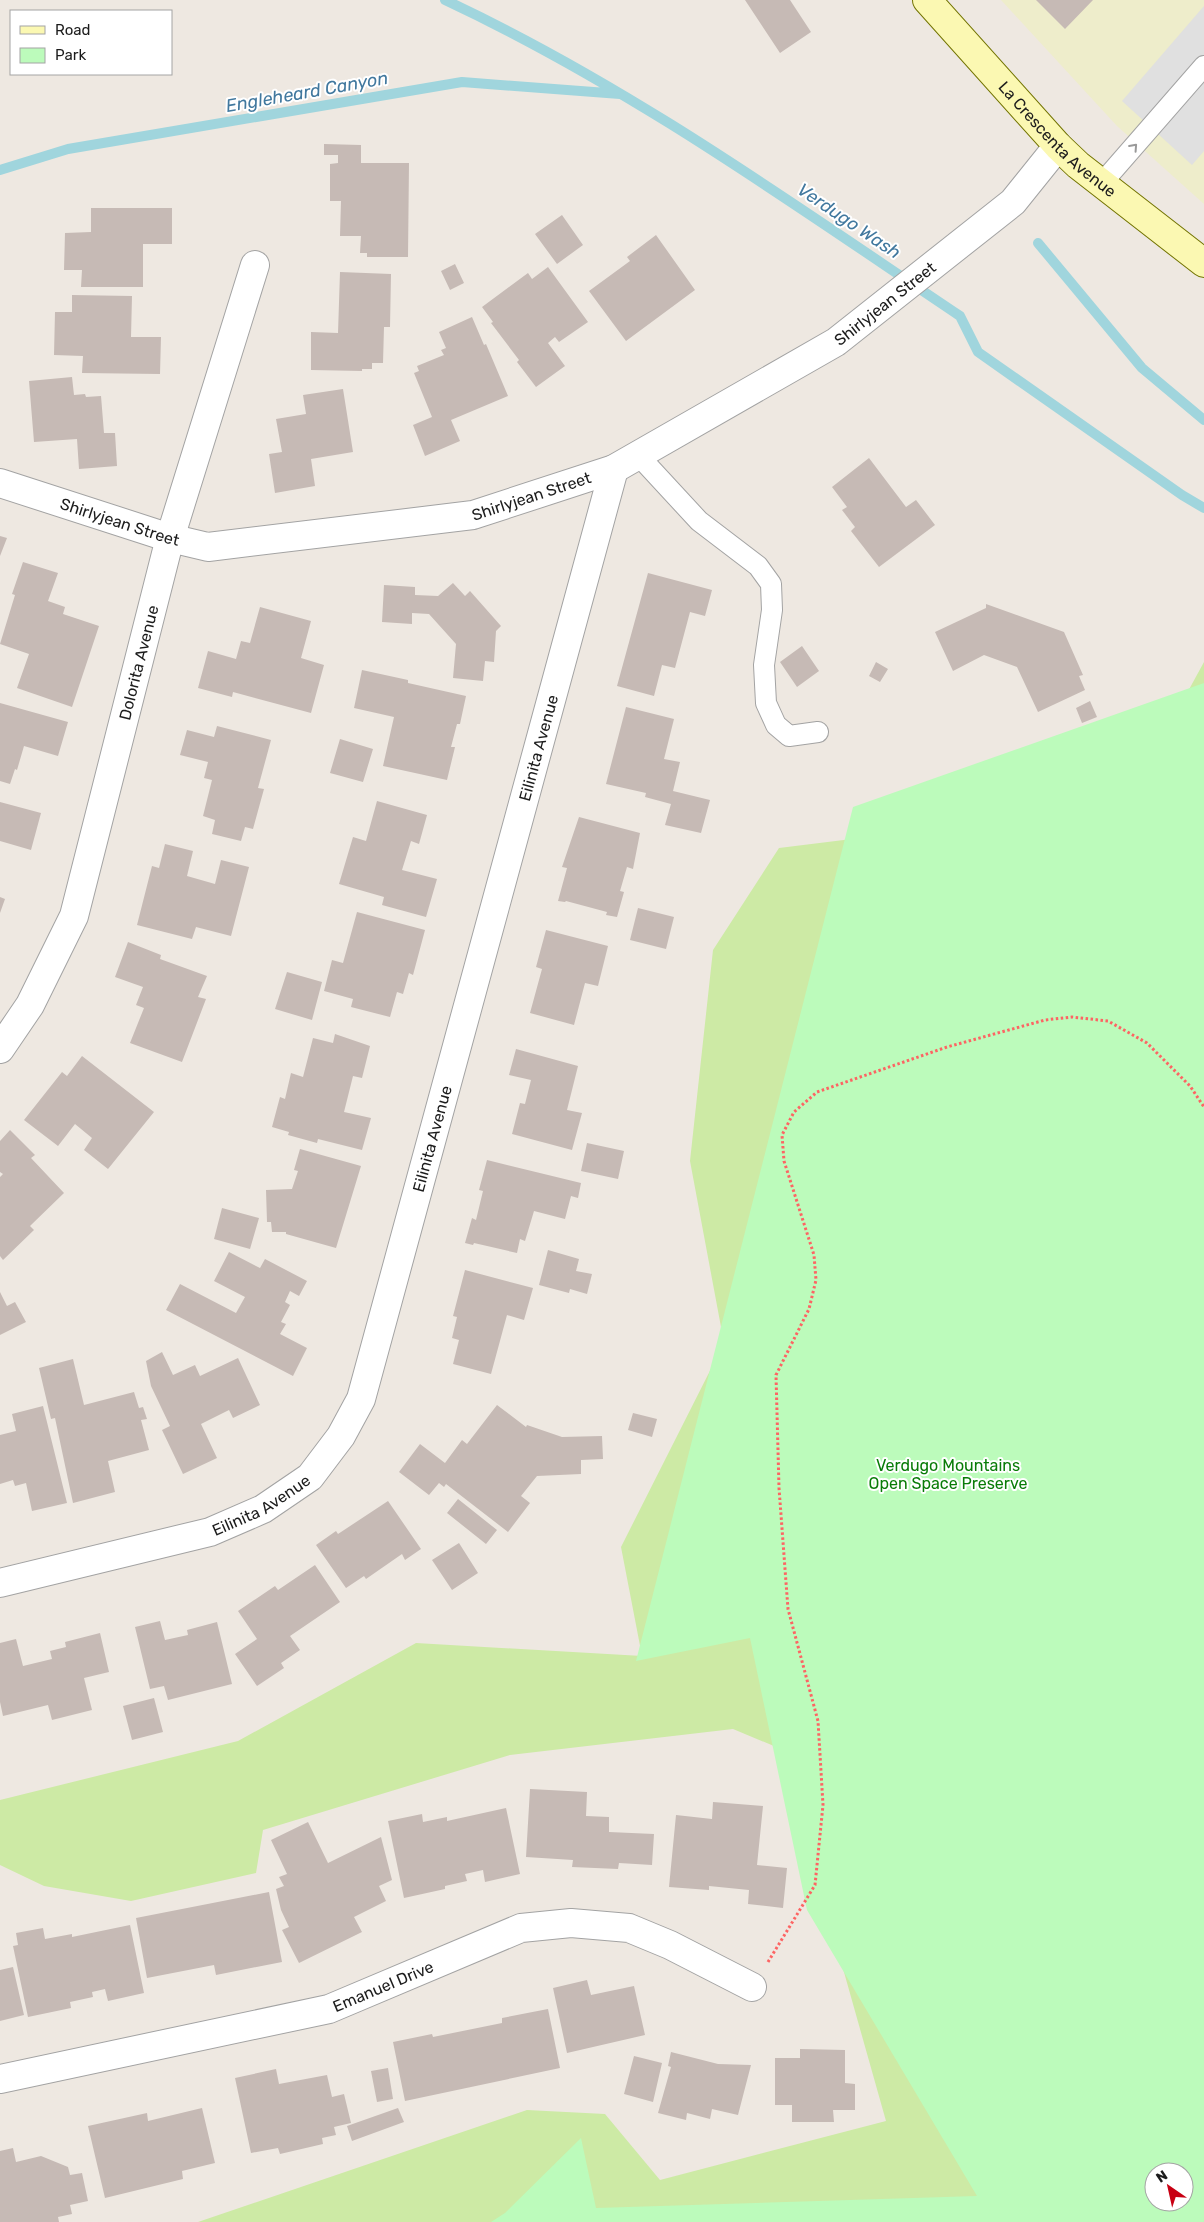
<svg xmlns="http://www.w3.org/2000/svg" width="1204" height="2222" font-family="Rubik,sans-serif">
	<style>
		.farmland { fill: #eeedcb }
		.grass { fill: #cdeaa5; fill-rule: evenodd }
		.park { fill: #bcfbbb; fill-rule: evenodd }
		.parking { fill: #e0e0e0 }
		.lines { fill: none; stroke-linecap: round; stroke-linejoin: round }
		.stream { stroke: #a0d5dd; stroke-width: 10 }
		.building { fill: #c6bab5 }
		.service-casing { stroke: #a3a3a3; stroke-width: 22 }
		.minor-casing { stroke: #a3a3a3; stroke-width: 30 }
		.secondary-casing { stroke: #737402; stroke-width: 30 }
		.path { stroke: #fd6463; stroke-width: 3; stroke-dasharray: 2.5 2.5; stroke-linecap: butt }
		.service { stroke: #fff; stroke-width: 20 }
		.minor { stroke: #fff; stroke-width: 28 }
		.secondary { stroke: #fbf8b2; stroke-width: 28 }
		.oneway { stroke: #999 }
		.labels { text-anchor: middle; stroke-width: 4; stroke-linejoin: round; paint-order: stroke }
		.street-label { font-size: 16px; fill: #1c1c1c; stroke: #fff }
		.park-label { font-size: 16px; fill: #097c08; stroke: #fff }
		.water-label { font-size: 18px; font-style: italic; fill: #41789e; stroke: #fff }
	</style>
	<rect width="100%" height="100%" fill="#eee8e1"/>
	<path class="farmland" d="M1001,0H1204V204L1117,126Z"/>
	<path class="grass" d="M1204,662V2222H198L527,2110L605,2114L660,2180L886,2121L840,1958L841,1774L733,1729L510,1755L263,1830L256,1873L131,1901L44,1886L0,1865V1800L238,1741L416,1643L642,1656L621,1547L724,1343L690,1161L713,950L779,848L965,825L1151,759ZM1154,2172H1184V2202H1154Z"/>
	<path class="park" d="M1204,683V2222H491L505,2213L581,2138L596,2208L977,2196L807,1910L750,1638L636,1661L853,807ZM1154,2172H1184V2202H1154Z"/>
	<path class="parking" d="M1204,6V151L1192,165L1122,101Z"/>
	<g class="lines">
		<path class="stream" d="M445,0C629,86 793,204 960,316L978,352L1182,495L1204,508
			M0,170L68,149L462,82L620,94
			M1038,243L1142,368L1204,420"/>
	</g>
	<path class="building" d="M745,0H790L811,32L780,53Z
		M1036,0H1093L1065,29Z
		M324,144L361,145V163H409L408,257H367V253H360L361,236H340L341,201H330V164L338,163V155H324Z
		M91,208H172V244H143V287H81L82,270H64L65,233L91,232Z
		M562,215L583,245L557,264L535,234Z
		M656,235L695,290L626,341L589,291L630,261L627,257Z
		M455,264L464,283L450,290L441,271Z
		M548,267L588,322L559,342L555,337L548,343L565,366L536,387L517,362L519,360L491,323L493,322L482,307L528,273L532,279Z
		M340,272L391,274L390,327H384L383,363H372V369H362V371L311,370V332L338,333Z
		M72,295L132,296L131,337H161L160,374L82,373L83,356L54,355L55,312H72Z
		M472,317L484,345L486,344L508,396L451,420L460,441L425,456L413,425L432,417L414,373L419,371L417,366L444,355L441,350L446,348L439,332Z
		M72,377L74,395L85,394L86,397L101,396L104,433H115L117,466L79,469L77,439L34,442L29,381Z
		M343,389L353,452L311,459L315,486L275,493L269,454L282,452L276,419L306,414L303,395Z
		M869,458L906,507L916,500L935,525L879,567L851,531L855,527L842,510L847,507L832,487Z
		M0,536L7,538L0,556Z
		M23,562L58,573L48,601L65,607L63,614L99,626L72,707L17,688L29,654L0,644L15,595L12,594Z
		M648,573L712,590L705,616L690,612L675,668L662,665L654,696L617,686Z
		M453,583L465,596L470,591L501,626L496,631L494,662L485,661L483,681L453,678L456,644L429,614L412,613V624L382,622L384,585L415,587V595L438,596Z
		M986,604L1064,632L1083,675L1079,676L1085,690L1038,712L1017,667L984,655L953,671L935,632L986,608Z
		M260,607L311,621L301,658L324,665L311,713L233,692L232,697L198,688L208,651L236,659L241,641L250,643Z
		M802,646L819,671L797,687L780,662Z
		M876,662L888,669L880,682L869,676Z
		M362,670L408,680V683L466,696L460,724H457L451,747H455L447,780L383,766L394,717L354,708Z
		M1090,701L1097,717L1082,723L1076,708Z
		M0,703L68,722L58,756L24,746L17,770L15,769L10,784L0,781Z
		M626,707L674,719L664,759L680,762L673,791L710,800L701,833L665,825L671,804L645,797L646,793L606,784Z
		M217,726L271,740L258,788L264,789L253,829L245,827L241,841L212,834L215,820L203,816L212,780L204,778L208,762L180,755L187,730L214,737Z
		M340,739L373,749L363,782L330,773Z
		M377,801L427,815L419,844L411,841L402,870L437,879L426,917L382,905L384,897L339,884L353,837L366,841Z
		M0,802L41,813L31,850L0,841Z
		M579,817L640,833L633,869L627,867L620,891L624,892L617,917L606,915L607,912L566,901L565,902L558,901L567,868L562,867Z
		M165,844L193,851L187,876L215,884L221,860L249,867L231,936L196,927L192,939L137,925L152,866L159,868Z
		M0,897L5,899L0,913Z
		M638,908L674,917L666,949L630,940Z
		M357,912L425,930L413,975L409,973L403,994L397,992L390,1017L351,1007L353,999L324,991L332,960L343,963Z
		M546,930L608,946L598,986L585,983L574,1025L530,1013L542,969L536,967Z
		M128,942L161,955L160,959L207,976L198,997L206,999L182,1062L130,1043L144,1008L136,1005L143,987L115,977Z
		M287,972L322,982L312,1020L275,1009Z
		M335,1034L370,1046L362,1078L353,1076L344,1112L371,1118L362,1150L318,1139L317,1143L288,1135L289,1132L272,1127L280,1097L285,1099L291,1073L303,1077L313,1038L333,1043Z
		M516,1049L578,1066L567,1110L582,1113L572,1150L512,1134L520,1103L525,1104L531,1080L509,1075Z
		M82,1056L154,1112L108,1169L84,1150L92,1138L75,1124L58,1146L24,1120L62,1072L67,1076Z
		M10,1130L35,1155L31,1158L64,1193L30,1226L34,1230L3,1260L0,1256V1177L3,1174L0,1172V1141Z
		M587,1143L624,1151L618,1179L581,1171Z
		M300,1149L361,1166L336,1248L286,1234V1232H272L271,1222H267L266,1190L292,1189L298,1171L294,1170Z
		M487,1160L581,1183L578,1198L571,1196L565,1219L534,1211L525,1241L520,1239L517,1253L474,1243L473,1245L465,1243L472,1218L476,1220L483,1191L479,1190Z
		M222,1208L259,1218L250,1249L214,1239Z
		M548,1250L579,1259L576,1271L592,1274L587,1294L570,1289L569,1293L539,1285Z
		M229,1252L260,1268L265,1259L307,1281L299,1296L290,1291L285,1302L290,1305L281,1322L286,1324L280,1334L307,1348L293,1376L166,1310L180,1284L236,1313L245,1297L214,1281Z
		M465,1270L533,1288L524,1320L507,1315L491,1374L453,1364L459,1340L452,1338L457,1317L453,1316Z
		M0,1292L7,1306L15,1302L26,1322L0,1335Z
		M162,1352L173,1375L195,1365L200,1376L238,1358L260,1405L233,1418L229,1410L201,1424L217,1458L183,1474L162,1430L170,1426L151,1386L146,1361Z
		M73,1359L84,1405L134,1392L139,1408L143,1407L147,1419L141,1420L149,1450L108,1461L115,1492L73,1503L55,1418L51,1419L39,1368Z
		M497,1405L526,1427L527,1425L562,1437L602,1436L603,1459L581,1460V1474L537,1476L521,1496L530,1503L508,1532L446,1484L444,1487L439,1483L429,1495L399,1472L420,1444L445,1463L462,1440L467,1444Z
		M43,1406L67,1503L32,1511L26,1483L15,1486L13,1480L0,1484V1435L16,1431L12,1414Z
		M633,1413L657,1419L652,1437L628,1430Z
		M458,1499L497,1530L486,1544L447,1513Z
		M388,1501L421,1549L405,1560L402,1554L366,1579L364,1576L346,1588L316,1545L336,1531L338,1534Z
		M459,1543L478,1573L452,1590L432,1560Z
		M315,1565L340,1602L290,1636L300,1650L281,1663L284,1668L257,1686L235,1654L257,1639L238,1611L275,1586L278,1590Z
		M160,1621L165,1640L188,1635L187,1630L217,1622L232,1684L168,1700L164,1686L150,1689L135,1627Z
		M100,1633L109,1672L84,1678L92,1710L52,1720L48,1705L3,1716L0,1702V1643L16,1639L23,1666L52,1659L50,1651L66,1647L65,1642Z
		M154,1698L163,1732L132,1740L123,1706Z
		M530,1789L587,1792L586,1816L609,1817V1832L654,1834L652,1865L619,1863L618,1869L572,1867L573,1860L526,1857Z
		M713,1802L763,1806L757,1865L787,1868L783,1908L748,1904L749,1890L709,1886V1890L669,1887L676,1815L712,1819Z
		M506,1808L520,1874L485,1882L483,1870L465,1874L467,1881L445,1886V1889L404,1898L388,1821L422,1814L423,1822L447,1817V1821Z
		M308,1822L328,1863L381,1837L392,1880L379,1886L386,1901L354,1917L362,1932L299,1963L282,1930L289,1927L281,1910L276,1889L284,1886L279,1877L287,1874L271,1840Z
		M269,1892L282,1962L216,1975L214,1965L147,1978L136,1918Z
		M130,1925L144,1993L108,2001L105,1989L92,1992L93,1997L70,2002L71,2008L28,2017L13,1946L18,1945L16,1933L43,1928L45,1939L72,1934V1937Z
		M13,1967L24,2015L0,2021V1970Z
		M587,1980L591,1995L634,1986L645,2035L567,2053L553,1988Z
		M548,2009L560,2068L405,2101L393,2042L432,2034L433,2037L502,2023V2018Z
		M800,2049L845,2050V2083L855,2084V2110H833L834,2122H792V2105H775V2058H800Z
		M671,2052L718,2064L751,2065L738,2115L712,2109L710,2119L687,2113L686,2120L658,2113L671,2067L668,2066Z
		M634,2056L662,2063L653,2102L624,2094Z
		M388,2068L393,2099L377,2102L371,2071Z
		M276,2069L279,2084L327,2075L332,2097L344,2094L351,2123L334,2127L336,2135L322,2138L323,2144L280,2154L278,2148L251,2153L235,2078Z
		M202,2108L215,2163L182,2171L183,2179L105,2198L88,2126L147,2113L148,2121Z
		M398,2108L404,2122L352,2141L347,2126Z
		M13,2148L16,2162L41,2156L68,2167L70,2175L82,2173L88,2201L70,2205L72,2214L58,2217L59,2222H0V2151Z"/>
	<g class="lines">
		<defs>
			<path id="service" d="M1102,183L1204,66
				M638,455L699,521L758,566L771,584L772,610L764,665L766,703L776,725L789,736L818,732"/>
			<g id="minor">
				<path id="s1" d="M0,483L170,538L208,547L473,515L614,469L836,342L1013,202L1058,146"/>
				<path id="s2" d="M0,1049L30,1005L74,916L170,538L255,265"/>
				<path id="s3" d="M0,1583L210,1532L263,1509L310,1477L341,1436L361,1399L614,469"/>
				<path id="s4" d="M0,2079L329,2009L521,1928L571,1923L629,1928L670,1945L752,1987"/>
			</g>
			<g id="secondary">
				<path id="s5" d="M927,0L1058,146L1078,165L1204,263"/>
			</g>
		</defs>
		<use href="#service" class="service-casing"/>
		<use href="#minor" class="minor-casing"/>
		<use href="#secondary" class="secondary-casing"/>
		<path class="path" d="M768,1962L815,1885L823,1805L818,1721L788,1609L779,1488L776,1375L809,1309L816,1280L814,1255L784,1161L782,1135L794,1112L817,1092L947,1047L1045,1020L1072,1017L1108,1021L1147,1043L1190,1086L1204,1107"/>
		<use href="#service" class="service"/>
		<use href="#minor" class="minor"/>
		<use href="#secondary" class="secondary"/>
	</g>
	<defs><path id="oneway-chevron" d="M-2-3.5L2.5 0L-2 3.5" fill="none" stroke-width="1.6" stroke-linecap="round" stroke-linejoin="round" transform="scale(1.25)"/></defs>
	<use class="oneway" href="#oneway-chevron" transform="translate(1134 147) rotate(-48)"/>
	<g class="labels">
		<g class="street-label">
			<text dy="6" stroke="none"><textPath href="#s5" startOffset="191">La Crescenta Avenue</textPath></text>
			<text dy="6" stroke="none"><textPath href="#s1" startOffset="951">Shirlyjean Street</textPath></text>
			<text dy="6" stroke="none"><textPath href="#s1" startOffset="546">Shirlyjean Street</textPath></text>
			<text dy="6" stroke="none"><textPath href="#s1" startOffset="126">Shirlyjean Street</textPath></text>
			<text dy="6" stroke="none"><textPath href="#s2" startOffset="414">Dolorita Avenue</textPath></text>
			<text dy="6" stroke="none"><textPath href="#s3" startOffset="1099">Eilinita Avenue</textPath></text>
			<text dy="6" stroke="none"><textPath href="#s3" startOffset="694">Eilinita Avenue</textPath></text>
			<text dy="6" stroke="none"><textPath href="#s3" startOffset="274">Eilinita Avenue</textPath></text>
			<text dy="6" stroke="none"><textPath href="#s4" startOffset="395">Emanuel Drive</textPath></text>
		</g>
		<g class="park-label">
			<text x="948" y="1471">Verdugo Mountains<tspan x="948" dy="18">Open Space Preserve</tspan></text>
		</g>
		<g class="water-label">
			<text transform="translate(307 92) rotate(-10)" y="6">Engleheard Canyon</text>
			<text transform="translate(849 221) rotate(34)" y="6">Verdugo Wash</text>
		</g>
	</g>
	<rect x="10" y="10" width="162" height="65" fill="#ffffff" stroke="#a4a4a4"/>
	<rect x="20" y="26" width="25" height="8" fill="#fbf8b2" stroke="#a4a4a4"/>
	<text x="55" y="35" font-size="15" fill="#1c1c1c">Road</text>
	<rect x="20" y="48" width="25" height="15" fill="#bcfbbb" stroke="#a4a4a4"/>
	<text x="55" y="60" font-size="15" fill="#1c1c1c">Park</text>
	<g transform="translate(1169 2187) rotate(326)"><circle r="24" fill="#ffffff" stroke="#a4a4a4"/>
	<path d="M0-4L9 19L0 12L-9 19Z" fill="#c80013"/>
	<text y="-8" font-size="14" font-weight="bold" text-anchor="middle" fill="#1c1c1c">N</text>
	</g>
</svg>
